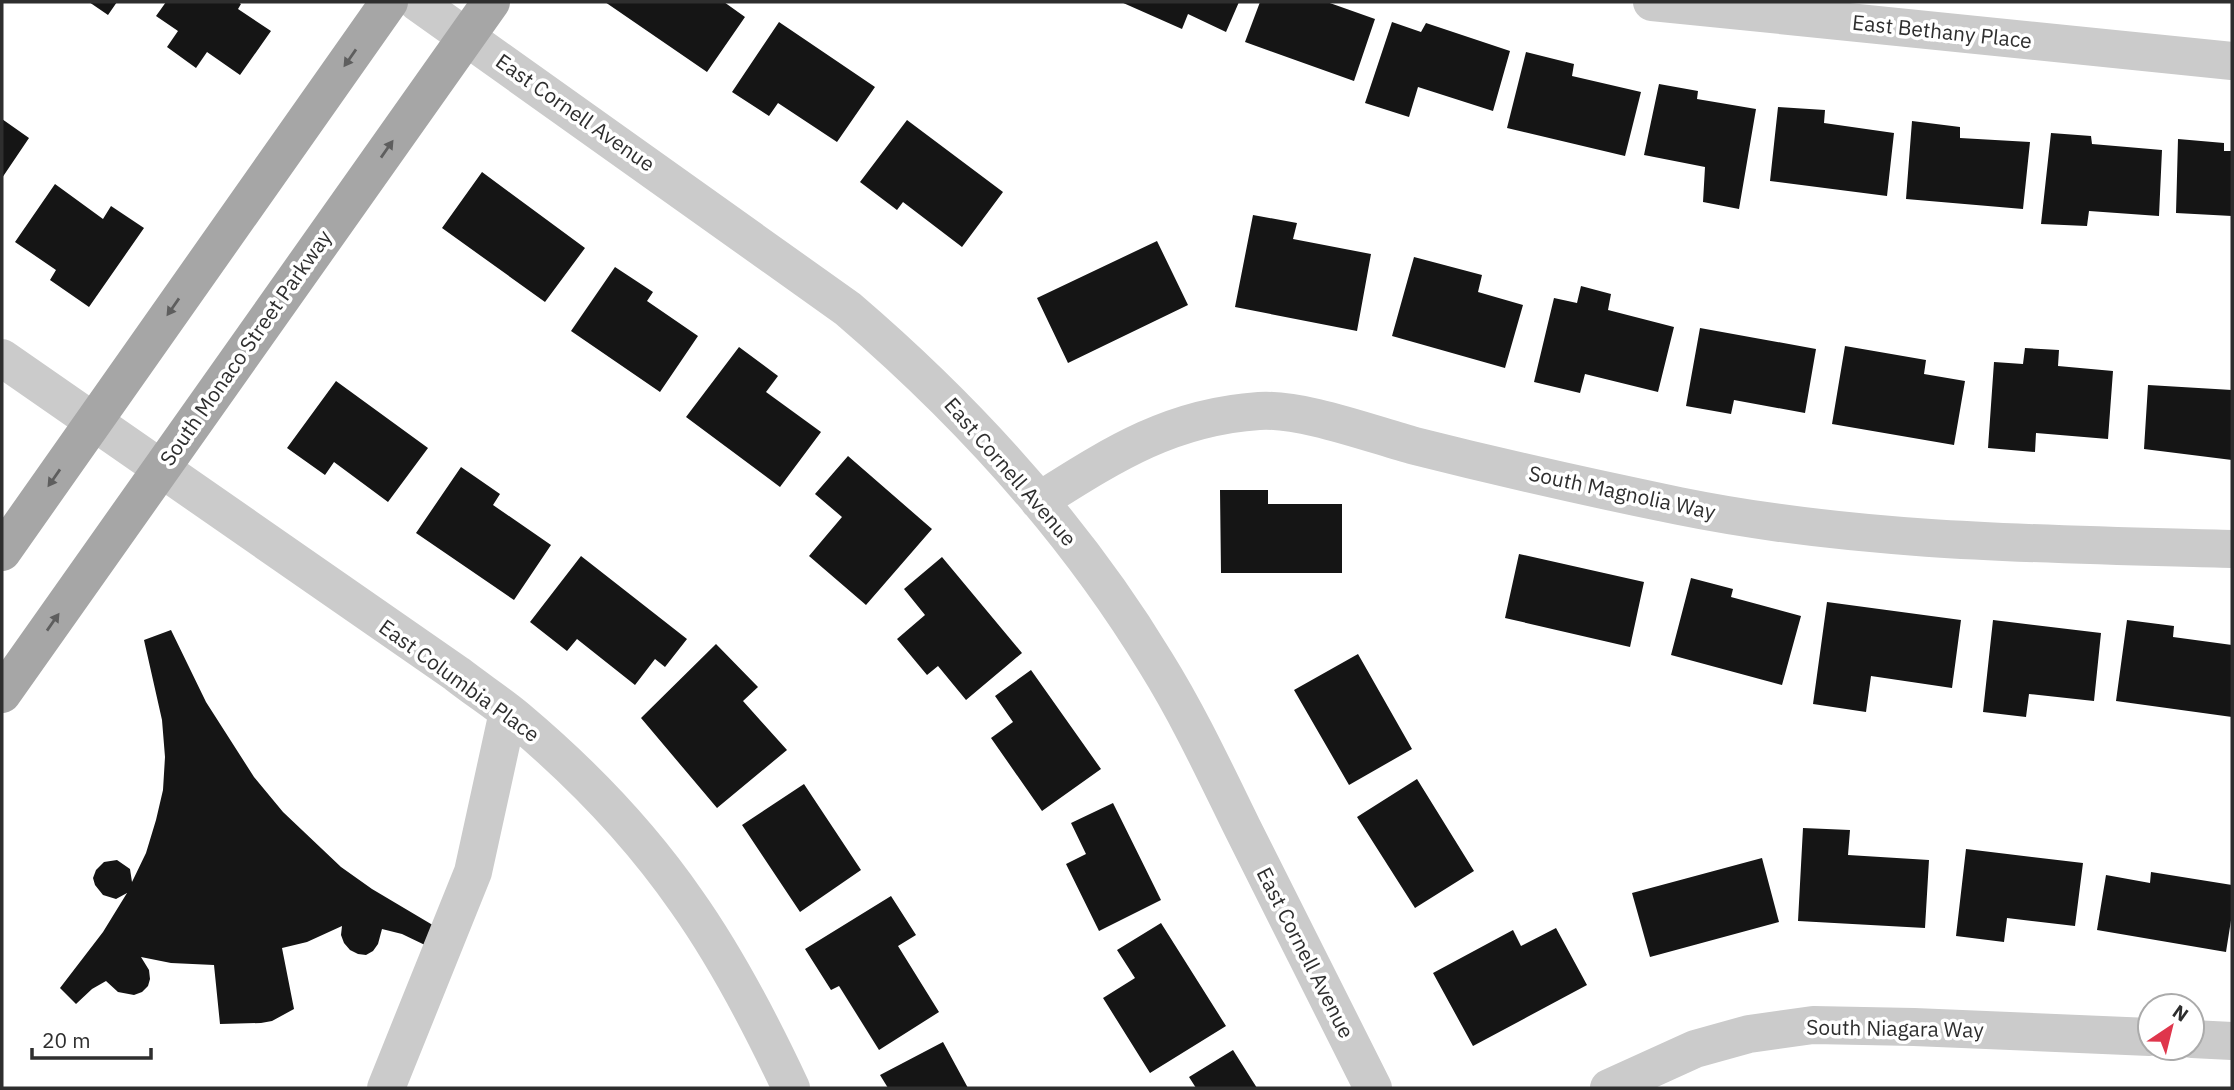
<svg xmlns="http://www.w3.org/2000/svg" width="2234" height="1090" font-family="'IBM Plex Sans',sans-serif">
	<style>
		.building { fill: #151515 }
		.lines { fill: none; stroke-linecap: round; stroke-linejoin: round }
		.minor { stroke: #cbcbcb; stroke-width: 38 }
		.major { stroke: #a6a6a6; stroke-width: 38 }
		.oneway { fill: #5e5e5e }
		.labels { text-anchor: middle; stroke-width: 7; stroke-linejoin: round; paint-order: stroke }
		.street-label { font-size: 21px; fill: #2e2e2e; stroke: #fff }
	</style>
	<rect width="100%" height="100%" fill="#fff"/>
	<path class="building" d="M89,2H117L108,15Z
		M166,2H238L241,4L238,9L271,31L240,75L207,52L196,68L167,47L178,31L156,16Z
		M605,2H724L745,17L707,72Z
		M1121,2H1239L1226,32L1188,14L1182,29Z
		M1260,2H1327L1375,19L1354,81L1245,42Z
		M779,22L875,87L837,142L778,103L769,116L732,92Z
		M1392,22L1421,32L1426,23L1510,51L1493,111L1418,87L1409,117L1365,103Z
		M1526,52L1574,64L1572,76L1641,92L1625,156L1507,128Z
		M1659,84L1698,91L1697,99L1756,109L1739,209L1703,202L1705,167L1644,155Z
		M1778,107L1825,110L1824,123L1894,133L1887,196L1770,181Z
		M2,119L29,138L2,178Z
		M907,120L1003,192L962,247L903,202L897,210L860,182Z
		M1912,121L1960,127V138L2030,142L2023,209L1906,199Z
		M2051,133L2091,136L2092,144L2162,150L2159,216L2089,211L2087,226L2041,224Z
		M2178,139L2224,143V151H2232V216L2176,213Z
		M482,172L585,248L545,302L442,228Z
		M55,184L103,219L111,206L144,228L89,307L50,280L56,270L15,242Z
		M1253,215L1297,223L1293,239L1371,254L1357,331L1235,307Z
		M1157,241L1188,305L1068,363L1037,298Z
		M1414,257L1482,275L1478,292L1523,305L1505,368L1392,336Z
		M615,267L653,292L647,301L698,336L660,392L571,331Z
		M1581,286L1611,294L1608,310L1674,327L1658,392L1585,374L1580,393L1534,382L1554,298L1577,303Z
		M1700,328L1816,349L1805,413L1734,400L1731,414L1686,406Z
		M1845,346L1926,360L1924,374L1965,381L1954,445L1832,424Z
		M739,347L778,376L766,392L821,432L780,487L686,417Z
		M2025,348L2059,350L2058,366L2113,371L2108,439L2036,433L2035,452L1988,448L1994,362L2023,364Z
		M336,381L428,448L388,502L334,462L325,475L287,448Z
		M2148,385L2232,390V460L2144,449Z
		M848,456L932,529L866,605L809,556L842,517L815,494Z
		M461,467L500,494L493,505L551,545L514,600L416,533Z
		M1220,490H1268V504H1342V573H1221Z
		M1519,554L1644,582L1630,647L1505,618Z
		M581,556L687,639L665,667L655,659L635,685L577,639L567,651L530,622Z
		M942,557L1022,653L966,700L938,666L927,675L897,639L925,615L904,589Z
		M1691,578L1733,589L1731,597L1801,616L1782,685L1671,655Z
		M1827,602L1961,620L1952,688L1871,676L1866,712L1813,704Z
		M1993,620L2101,633L2094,701L2029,694L2026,717L1983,712Z
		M2127,620L2174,626L2173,637L2232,645V717L2116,701Z
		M171,630L206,702L254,777L283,812L341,867L372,889L436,927L427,946L402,934L382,929L378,944L373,951L366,955L358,954L350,950L344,943L341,935L342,926L307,942L282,948L294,1009L272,1021L261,1023L220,1024L214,965L171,963L141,957L149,970L150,979L148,986L142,992L134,995L118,992L106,981L92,989L76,1004L60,988L103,932L127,893L116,899L103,895L95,885L93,878L96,870L104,862L117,860L130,869L132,882L146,853L156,820L163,790L165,757L162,720L144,640Z
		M716,644L758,687L743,701L787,750L717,808L641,718Z
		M1358,654L1412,749L1349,785L1294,690Z
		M1031,670L1101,769L1042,811L991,738L1013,722L995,696Z
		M1417,779L1474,871L1415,908L1357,817Z
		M804,784L861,870L800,912L742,825Z
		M1113,803L1161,900L1099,931L1066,864L1086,854L1071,823Z
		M1803,828L1850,830L1848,855L1929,860L1925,928L1798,921Z
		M1966,849L2083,863L2075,926L2007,918L2004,942L1956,936Z
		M1762,858L1779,922L1650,957L1632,893Z
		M2151,872L2232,885V914L2226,952L2097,930L2106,875L2150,883Z
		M891,896L916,935L898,946L939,1012L879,1050L839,986L831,990L805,949Z
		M1161,923L1226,1026L1150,1073L1103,998L1135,978L1117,950Z
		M1556,928L1587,985L1473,1046L1433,973L1513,930L1521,946Z
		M943,1042L968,1088H888L880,1075Z
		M1233,1050L1257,1088H1196L1189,1077Z"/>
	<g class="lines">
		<path class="minor" d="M417,2L848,309C967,411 1074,528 1156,663C1189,716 1215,772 1242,827C1286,914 1329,1001 1373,1088
			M1652,2L2232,61
			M2,358L457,674C476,689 498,703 517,719C580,772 640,834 687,902C728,960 761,1024 791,1088
			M1039,501C1112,455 1170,417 1259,411C1302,408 1371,434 1415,446C1502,468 1591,488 1679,506C1861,543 2048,544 2232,549
			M2192,1039L2232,1041
			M386,1088L473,872L508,712
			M1609,1088L1695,1049L1749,1034L1813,1025L1914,1027L2150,1037"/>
		<path class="major" d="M2,552L389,2
			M2,694L491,2"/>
	</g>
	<defs><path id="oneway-solid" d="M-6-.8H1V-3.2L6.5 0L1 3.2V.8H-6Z" transform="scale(1.75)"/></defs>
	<g class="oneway">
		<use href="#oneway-solid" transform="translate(350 58) rotate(125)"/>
		<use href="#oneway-solid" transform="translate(387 149) rotate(-55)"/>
		<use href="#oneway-solid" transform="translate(173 307) rotate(125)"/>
		<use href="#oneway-solid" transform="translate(54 478) rotate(125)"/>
		<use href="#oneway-solid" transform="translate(53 622) rotate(-55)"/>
	</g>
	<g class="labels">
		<g class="street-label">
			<text transform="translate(1942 32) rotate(6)" y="7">East Bethany Place</text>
			<text transform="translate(575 113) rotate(35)" y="7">East Cornell Avenue</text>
			<text transform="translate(246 348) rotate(-55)" y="7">South Monaco Street Parkway</text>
			<text transform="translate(1010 472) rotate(49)" y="7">East Cornell Avenue</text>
			<text transform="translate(1622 493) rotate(12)" y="7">South Magnolia Way</text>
			<text transform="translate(459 681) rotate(36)" y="7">East Columbia Place</text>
			<text transform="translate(1305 953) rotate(63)" y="7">East Cornell Avenue</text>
			<text transform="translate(1895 1029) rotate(1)" y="7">South Niagara Way</text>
		</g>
	</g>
	<rect width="2234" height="1090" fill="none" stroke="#2e2e2e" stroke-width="7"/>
	<g transform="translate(2171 1027) rotate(35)"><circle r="33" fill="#ffffff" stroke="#ababab" stroke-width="2"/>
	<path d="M0-5L12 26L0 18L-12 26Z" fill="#df364c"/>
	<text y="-10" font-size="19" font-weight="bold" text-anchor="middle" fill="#2e2e2e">N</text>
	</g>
	<path d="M32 1048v10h119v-10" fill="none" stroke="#2e2e2e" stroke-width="3.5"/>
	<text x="42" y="1048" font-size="21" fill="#2e2e2e" stroke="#ffffff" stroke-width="5" paint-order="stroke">20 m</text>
</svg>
